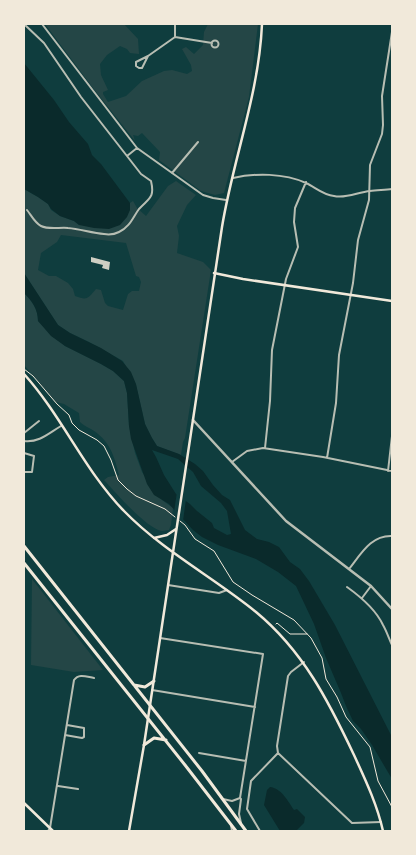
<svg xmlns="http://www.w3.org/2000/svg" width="416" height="855" font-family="'DM Sans',sans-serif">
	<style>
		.green { fill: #244646; fill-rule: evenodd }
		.water { fill: #0a2a2b; fill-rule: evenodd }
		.pier { fill: #0f3d3e }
		.building { fill: #cfcfc3 }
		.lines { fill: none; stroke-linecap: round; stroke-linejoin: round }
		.path { stroke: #f1e9da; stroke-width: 1 }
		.minor { stroke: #b8beb3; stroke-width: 2 }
		.tertiary { stroke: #b8beb3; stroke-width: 2.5 }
		.secondary { stroke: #f1e9da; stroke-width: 2.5 }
		.primary { stroke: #f1e9da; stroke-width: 3 }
	</style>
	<rect width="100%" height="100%" fill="#0f3d3e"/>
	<path class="green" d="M45,24H124L138,39L139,54L130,53L127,49L120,46L107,55L100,64L101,75L108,90L103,92V94L108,102L126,96L142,81L164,71L172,70L187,74L192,71L191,65L182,49L186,47L194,54L203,45L204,32L208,24H258L249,97L224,193L215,195L201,191L159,160L160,152L142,133L138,136L133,135L135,141L93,88Z
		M176,181L196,195L187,205L177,226L179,236L177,253L203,262L211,270L185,438L183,442L181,455L157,446L152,438L145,424L136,385L123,361L89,342L70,333L58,325L24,273V189L38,197L48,204L51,210L60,216L74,221L79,225L130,210V203L133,201L137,208L146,216L168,186ZM61,235L126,243L136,276L139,277L141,282L139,291H132L128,294L123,310L108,306L105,303L101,290L96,289C88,298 88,301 75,296L73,289L68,283L56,276H49L38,270L41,253L57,242Z
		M24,293C32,301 38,309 38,321L65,346L101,364L113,371L124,381L127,393L129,426L135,453L142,472L162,500L173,508L171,525L169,530C167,530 165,531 162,531C147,529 115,492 104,480L108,477L119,475C115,459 111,444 98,434C93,429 85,427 80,422L79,413L64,404L56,402L24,365Z
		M32,579L103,670L74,672L31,665Z"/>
	<path class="water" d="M24,63L54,100L69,122L88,144L92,155L101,164L127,199L130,203V210L127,217L120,225L109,229L94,228L79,225L74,221L60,216L51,209L48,204L38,197L24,189Z
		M24,273L58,325L70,333L101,348L122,361L131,372L136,384L145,424L152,438L157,446L179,454L195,464L203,471L213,485L222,495L230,500L245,530L257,539L269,542L279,547L290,562L300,569L309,581L335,625L392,737V779L372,745L361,729L353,721L346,706L341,693L326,658L314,624L296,586L278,572L256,559L218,545L202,537L193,530L169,504L154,495L147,484L131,439L129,426L127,393L124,381L113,371L101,364L65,346L51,336L38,321C38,309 32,301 24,293ZM152,450L178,459L193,472L201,486L221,503L227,511L231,534L227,535L214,528L212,523L197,511L190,504L176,494L164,475L156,457Z
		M270,787C281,788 288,801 294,810L297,809L305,817L304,823L296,831H280L264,805L267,790Z"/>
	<path class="pier" d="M177,492L186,499L183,521L174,512Z"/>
	<path class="building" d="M91,257L110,262L109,270L102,268L103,265L91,262Z"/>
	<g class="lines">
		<path class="path" d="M24,369L33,376L57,404L69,415L72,423L79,430L97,440L104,446L111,460L118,480L127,489L136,496L165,509L175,517
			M180,521L185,525L195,539L214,551L233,582L252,595L294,620L311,638L322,658L326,679L337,697L346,717L370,747L378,781L392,807
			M276,624L277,623L290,634H307"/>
		<path class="minor" d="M24,24L44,43L81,97L141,174L151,181C155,198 149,198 139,209C133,217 130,227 119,232C115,234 110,235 104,234C92,233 80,229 68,228C60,227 49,230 41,226C35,223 31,215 27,210
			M42,24L137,148L203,195L213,198L226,200
			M175,24V37
			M175,37L212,43
			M211.5 44a3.5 3.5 0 1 1 7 0a3.5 3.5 0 1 1-7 0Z
			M148,56L142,68H139L136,66V62Z
			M148,56L175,37
			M127,156L137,148
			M172,173L198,142
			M233,178C255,173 284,173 306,183C315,187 323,195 334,196C346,199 358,192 370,191C377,190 385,190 392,189
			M24,433L39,421
			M24,441C39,443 49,433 61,426
			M265,448L270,401L272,350L286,279L298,247L294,222L295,208L306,182
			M24,453L34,456L32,472H24
			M327,458L336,403L339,355L353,283L358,240L369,200L370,165L382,134L383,125L382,96L392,32
			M232,462L247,451L263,448L323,457L392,471
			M388,471L392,436
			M349,569C361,554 371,535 392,536
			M168,585L219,593L227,590
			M347,587C361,597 376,610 383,625C387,632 389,639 392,645
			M362,598L371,586
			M160,638L263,654L240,798L241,799L239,814L241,823
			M152,690L255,707
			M65,735L82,738L84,737V728L67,725
			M199,753L246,761
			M278,753L352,823L381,822
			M278,753L277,746L288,676L291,672L304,662
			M58,786L78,789
			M223,799L232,801L240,798
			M231,825L232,831
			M48,831L50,828L74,680C79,673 87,677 94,678
			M260,831L247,809L251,781L278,753"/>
		<path class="tertiary" d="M193,420L286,521L371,586L392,609"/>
		<path class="secondary" d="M214,273L243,279L392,301
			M24,374C62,416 84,470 124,511C163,551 213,577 256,612C303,651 328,700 354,755C365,779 377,804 383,831
			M154,538L167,535L176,529
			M24,803L53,831
			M129,831L144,745L222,227C233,159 259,94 262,24"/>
		<path class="primary" d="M24,546L202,771L246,831
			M24,563L185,765L236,831
			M134,685L145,687L154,681
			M144,745L154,738L166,740"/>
	</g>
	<rect width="416" height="855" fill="none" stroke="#f1e9da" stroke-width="50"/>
</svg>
